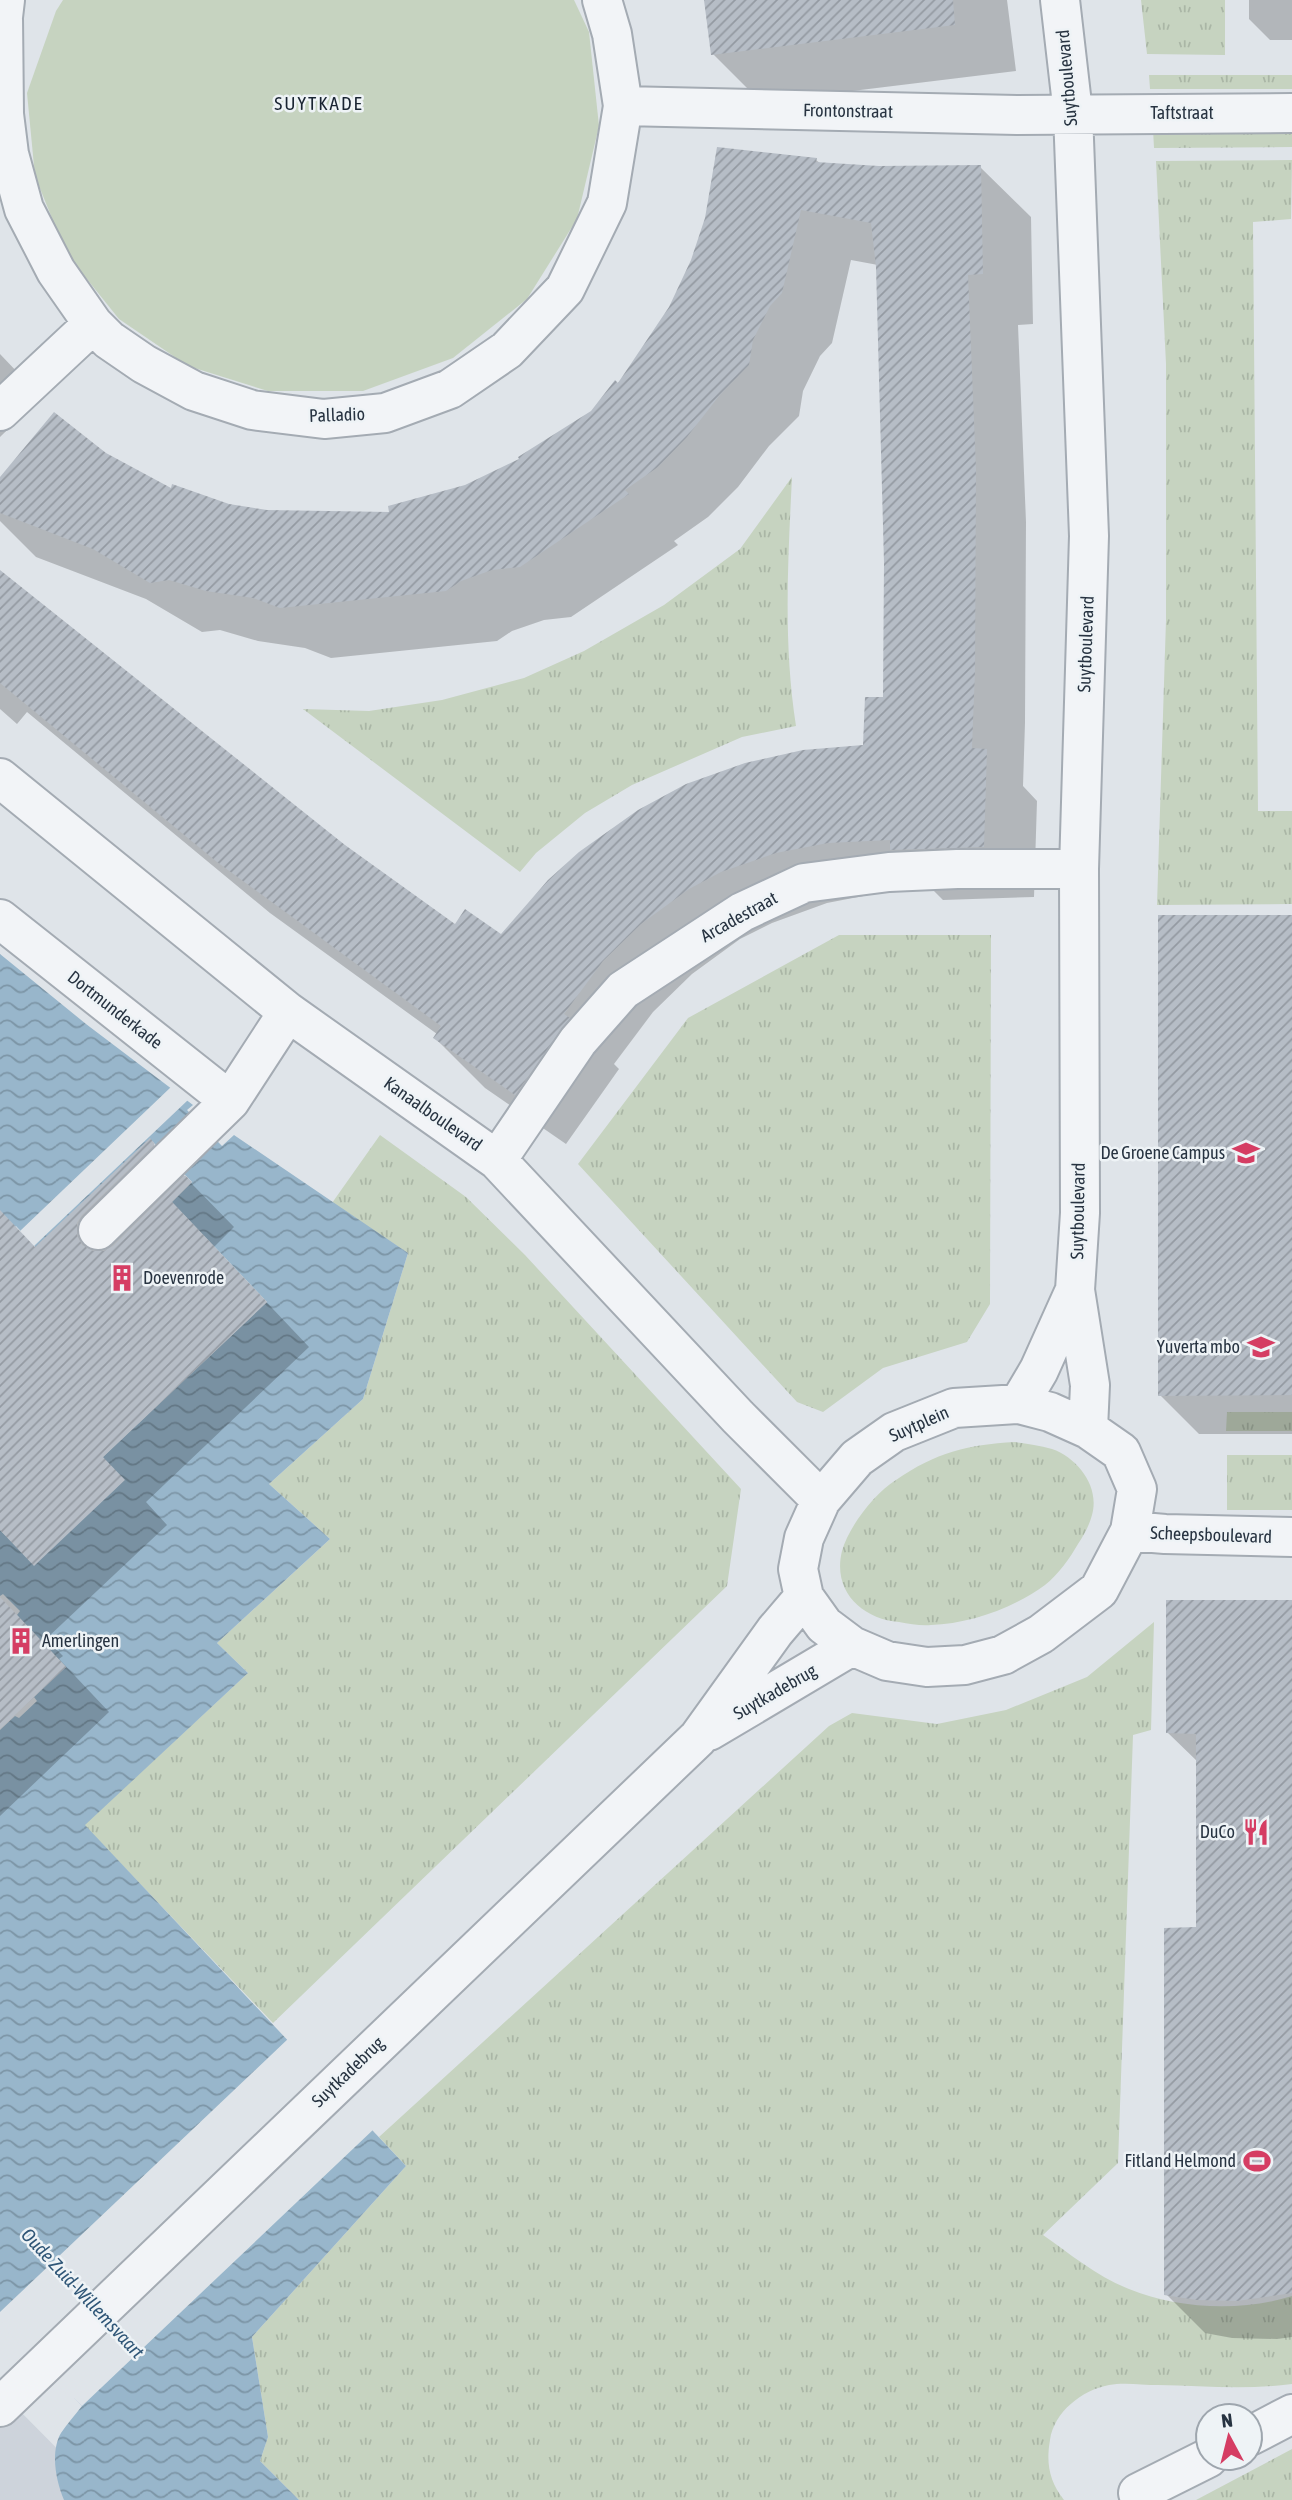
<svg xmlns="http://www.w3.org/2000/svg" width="1292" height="2500" font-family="'Asap Condensed',sans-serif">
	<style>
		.built { fill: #cdd3db }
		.grass { fill: url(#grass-tufts) }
		.green { fill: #c6d3c0 }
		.water { fill: url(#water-waves) }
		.pier { fill: #dfe4e9 }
		.shadow { fill: #0003 }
		.building { fill: url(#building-hatch) }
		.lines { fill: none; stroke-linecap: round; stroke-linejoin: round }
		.minor-casing { stroke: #a4abb3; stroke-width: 42 }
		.minor { stroke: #f2f4f7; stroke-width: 38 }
		.labels { text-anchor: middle; stroke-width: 5; stroke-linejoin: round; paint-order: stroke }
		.street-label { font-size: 18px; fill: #273341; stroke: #eef3f6 }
		.poi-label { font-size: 18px; fill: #273341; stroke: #eef3f6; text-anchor: end }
		.neighbourhood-label { font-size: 19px; letter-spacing: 2px; fill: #192432; stroke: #eef3f6 }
		.water-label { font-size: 19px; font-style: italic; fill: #2f5677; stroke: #eef3f6 }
	</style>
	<defs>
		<pattern id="grass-tufts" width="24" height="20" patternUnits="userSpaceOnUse" patternTransform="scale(1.75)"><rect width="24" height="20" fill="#c6d3c0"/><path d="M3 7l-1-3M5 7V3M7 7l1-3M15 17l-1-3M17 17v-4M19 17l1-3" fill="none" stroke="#aab6a6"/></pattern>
		<pattern id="water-waves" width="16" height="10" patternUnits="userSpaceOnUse" patternTransform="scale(1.75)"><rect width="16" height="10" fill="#98b6cb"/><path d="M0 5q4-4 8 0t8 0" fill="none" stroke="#7c95a6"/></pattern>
		<pattern id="building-hatch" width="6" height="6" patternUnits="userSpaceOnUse" patternTransform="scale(1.75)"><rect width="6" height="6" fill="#b6bdc6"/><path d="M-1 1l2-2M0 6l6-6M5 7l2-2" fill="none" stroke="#949aa2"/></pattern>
	</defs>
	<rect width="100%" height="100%" fill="#dfe4e9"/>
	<path class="built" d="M0,2391L108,2500H0Z"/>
	<path class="grass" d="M1141,0H1225V55L1147,54Z
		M1149,75H1292V89H1150Z
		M1292,128V147L1154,148L1153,129Z
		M1292,160L1291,219L1253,222L1258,811H1292V904L1157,905L1166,620V364L1156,161Z
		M792,477C788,560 783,643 796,726L742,737L632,785L585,813L536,853L520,872L303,709L369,711L442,700L524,678L584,651L664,605L740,549Z
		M839,935H991L990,1304L967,1342L883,1368L823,1412L797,1402L578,1164L688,1018Z
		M380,1135L466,1197L525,1255L741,1489L727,1586L273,2023L84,1825L248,1673L217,1643L330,1539L269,1484L363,1399L408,1253L332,1203Z
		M1227,1412H1292V1431H1226Z
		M1015,1442C1027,1444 1040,1445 1052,1449C1078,1458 1100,1487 1092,1515C1089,1526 1084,1535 1078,1544C1070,1558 1058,1575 1045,1585C1014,1608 969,1624 931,1625C921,1626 910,1624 899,1622C862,1619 832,1591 842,1551C849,1526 875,1493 896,1480C937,1452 966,1445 1015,1442Z
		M1227,1455H1292V1510H1227Z
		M1154,1622L1151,1730L1133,1735L1118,2163L1043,2235C1070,2254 1098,2277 1129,2289C1178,2309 1242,2312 1292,2296V2384C1247,2390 1203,2386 1158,2385C1142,2385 1124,2382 1109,2385C1082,2390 1054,2412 1050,2440C1046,2463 1049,2481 1064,2500H299L260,2461L268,2437L252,2337L406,2166L379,2137L829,1726L852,1713L937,1724L1006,1710L1087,1677Z
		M1292,2449V2500H1196Z"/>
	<path class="green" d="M63,0H574L589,32L599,126L577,219L527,299L453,358L363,391H268L188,366L119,319L66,253L35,176L27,93L56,11Z"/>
	<path class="water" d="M0,954L86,1024L193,1105L187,1110L222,1146L234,1135L408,1253L363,1399L269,1484L330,1539L217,1643L248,1673L85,1825L406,2166L252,2337L268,2437L260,2461L299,2500H64C56,2481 50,2452 61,2433C67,2424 75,2415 82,2406L0,2319V1730L15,1716L19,1718L37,1701L34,1697L66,1667L17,1615L20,1611L3,1594L0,1596V1530L34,1565L103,1457L267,1302L172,1202L192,1182L150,1139L42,1254L16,1226L0,1241Z"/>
	<path class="pier" d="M171,1087L188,1100L34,1246L20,1231Z
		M290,2037L375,2128L82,2406L74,2398L72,2400L2,2326L4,2325L0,2320V2312Z"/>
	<path class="shadow" d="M706,0H1007L1016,71L761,102L713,54Z
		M1249,0H1292V40H1270L1249,19Z
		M816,160L821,164L879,168L980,167L1031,217L1033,324L1018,325L1026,522L1025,723L1023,786L1037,801L1034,897L943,900L933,890L879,893L827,903L772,923L740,939L692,974L653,1012L614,1064L619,1069L566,1144L485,1088L435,1038L437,1034L270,913L27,712L17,724L0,709V572L344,846L455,926L501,936L865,747L885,699L886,563L878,265L851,260L832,343L820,356L803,391L799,416L769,446L738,487L708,517L674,541L678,545L571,617L544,620L512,631L497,641L331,658L305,648L258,641L220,630L202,632L146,599L36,557L0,521V480L106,454L172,490L229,505L266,511L390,513L465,487L522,460L592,412Z
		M0,354L41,397L0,437Z
		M1292,916V1434H1199L1160,1395Z
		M150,1141L234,1227L214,1247L309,1347L146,1502L167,1525L46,1639L63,1656L59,1659L109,1712L0,1816V1243L36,1249Z
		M1292,1602V2337L1277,2339L1232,2338L1205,2333L1166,2294L1198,1929V1762L1168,1733Z"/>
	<path class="building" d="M704,0H953L955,25L711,55Z
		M717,147L817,158L816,162L879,166L981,165L983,274L968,275L976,470L975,671L972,748L987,749L984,847L890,850V840L828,843L776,853L721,872L689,889L641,924L603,961L564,1014L570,1018L515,1095L433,1038L441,1026L217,862L0,683V570L345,845L455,924L465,909L501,934L548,880L579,852L638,810L686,784L745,763L803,750L863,745L865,697H883L884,563L876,267L871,223L801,210L782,293L770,306L753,340L749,365L719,396L687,437L658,467L625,490L629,494L520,567L492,570L461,581L446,591L280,608L253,598L206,591L169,580L150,583L93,549L0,513V477L54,412L106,453L171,488L172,484L229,504L267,510L389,512L388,506L465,485L519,459L518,457L591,411L615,380L618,383L669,307L691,260L705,218Z
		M1158,915H1292V1395L1158,1396Z
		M150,1138L155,1144L82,1215L77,1223V1235L82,1245L93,1251H104L113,1246L185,1175L192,1182L172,1202L267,1302L103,1457L125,1480L34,1566L0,1530V1210L35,1247Z
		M0,1597L66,1667L0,1729Z
		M1166,1600H1292V2293L1237,2301L1197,2300L1164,2295V1928L1196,1927V1734L1166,1733Z"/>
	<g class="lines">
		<defs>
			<path id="minor" d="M5,0L3,17L4,114L9,154L24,209L56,271L93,324L109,340L144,364L194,391L252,410L324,419L385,413L450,389L507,350L565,289L607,203L623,106L612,34L602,0
				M1060,0L1073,113L1089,536L1079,869L1080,1213L1075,1290L1090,1385L1088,1429
				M623,106L1017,115L1292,113
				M0,411L93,324
				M0,778L288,1012L497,1160L738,1417L821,1500
				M0,919L230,1101
				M497,1160L578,1041L623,990L742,912L804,883L889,872L957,869H1079
				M98,1230L230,1101L288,1012
				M1019,1404L1050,1412L1088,1429L1121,1452L1137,1489L1130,1531L1099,1590L1041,1634L1003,1655L965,1665L927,1667L887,1661L852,1646L824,1625L804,1597L798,1569L804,1538L821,1500L857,1458L894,1432L954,1408Z
				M1019,1404L1039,1370L1075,1290
				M1130,1531L1165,1534L1292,1537
				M709,1731L852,1646
				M0,2407L698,1738L775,1631L804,1597
				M1250,2436L1292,2414
				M1138,2493L1208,2458"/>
		</defs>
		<use href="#minor" class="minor-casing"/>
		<use href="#minor" class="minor"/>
	</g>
	<defs>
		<symbol id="school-bare" viewBox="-9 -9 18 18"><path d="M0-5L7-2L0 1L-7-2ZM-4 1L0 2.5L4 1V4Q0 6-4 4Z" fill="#d53d63" stroke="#eef3f6" stroke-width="2.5" paint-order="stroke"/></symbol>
		<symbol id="building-bare" viewBox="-9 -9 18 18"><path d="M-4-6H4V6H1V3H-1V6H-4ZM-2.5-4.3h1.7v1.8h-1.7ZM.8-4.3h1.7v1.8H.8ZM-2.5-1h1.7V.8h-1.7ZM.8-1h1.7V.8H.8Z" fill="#d53d63" stroke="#eef3f6" stroke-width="2.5" paint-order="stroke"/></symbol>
		<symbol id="university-bare" viewBox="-9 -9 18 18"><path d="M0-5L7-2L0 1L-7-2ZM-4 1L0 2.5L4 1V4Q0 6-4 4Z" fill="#d53d63" stroke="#eef3f6" stroke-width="2.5" paint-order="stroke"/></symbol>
		<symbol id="restaurant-bare" viewBox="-9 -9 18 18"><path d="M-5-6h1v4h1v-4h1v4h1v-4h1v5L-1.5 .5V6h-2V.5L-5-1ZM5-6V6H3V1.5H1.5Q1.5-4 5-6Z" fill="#d53d63" stroke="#eef3f6" stroke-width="2.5" paint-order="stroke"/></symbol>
		<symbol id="stadium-bare" viewBox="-9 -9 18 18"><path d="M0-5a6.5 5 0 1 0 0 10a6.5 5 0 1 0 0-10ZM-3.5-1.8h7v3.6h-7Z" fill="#d53d63" stroke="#eef3f6" stroke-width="2.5" paint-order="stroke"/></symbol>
	</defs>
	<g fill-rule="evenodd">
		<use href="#school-bare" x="1227" y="1134" width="38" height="38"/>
		<use href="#building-bare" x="103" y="1259" width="38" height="38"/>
		<use href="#university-bare" x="1242" y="1328" width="38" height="38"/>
		<use href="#building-bare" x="2" y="1622" width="38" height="38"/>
		<use href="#restaurant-bare" x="1237" y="1813" width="38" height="38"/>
		<use href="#stadium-bare" x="1238" y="2142" width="38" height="38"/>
	</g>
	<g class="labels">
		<g class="street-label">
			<text transform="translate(1067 78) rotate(-95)" y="6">Suytboulevard</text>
			<text transform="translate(848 111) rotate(1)" y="6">Frontonstraat</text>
			<text x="1182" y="119">Taftstraat</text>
			<text transform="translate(337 415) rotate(-2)" y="6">Palladio</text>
			<text transform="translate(1086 644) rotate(-88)" y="6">Suytboulevard</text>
			<text transform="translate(739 917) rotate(-29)" y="6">Arcadestraat</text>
			<text transform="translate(115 1010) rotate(38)" y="6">Dortmunderkade</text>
			<text transform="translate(433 1114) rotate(35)" y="6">Kanaalboulevard</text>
			<text transform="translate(1078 1211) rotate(-89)" y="6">Suytboulevard</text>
			<text transform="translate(919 1424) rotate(-24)" y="6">Suytplein</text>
			<text transform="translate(1211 1535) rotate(2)" y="6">Scheepsboulevard</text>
			<text transform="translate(775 1692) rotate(-30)" y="6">Suytkadebrug</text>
			<text transform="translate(348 2072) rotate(-44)" y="6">Suytkadebrug</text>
		</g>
		<g class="poi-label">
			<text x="1225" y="1159">De Groene Campus</text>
			<text x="143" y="1284" text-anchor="start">Doevenrode</text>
			<text x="1240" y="1353">Yuverta mbo</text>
			<text x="42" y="1647" text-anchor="start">Amerlingen</text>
			<text x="1235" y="1838">DuCo</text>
			<text x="1236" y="2167">Fitland Helmond</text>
		</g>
		<g class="neighbourhood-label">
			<text x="319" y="110">SUYTKADE</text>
		</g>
		<g class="water-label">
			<text transform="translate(83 2293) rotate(47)" y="7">Oude Zuid-Willemsvaart</text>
		</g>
	</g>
	<g transform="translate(1229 2437) rotate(353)"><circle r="33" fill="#eef3f6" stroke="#9ea6ae" stroke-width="2"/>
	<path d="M0-5L12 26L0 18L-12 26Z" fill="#d53d63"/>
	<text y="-10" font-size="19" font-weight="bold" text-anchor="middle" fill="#273341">N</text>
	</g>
</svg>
